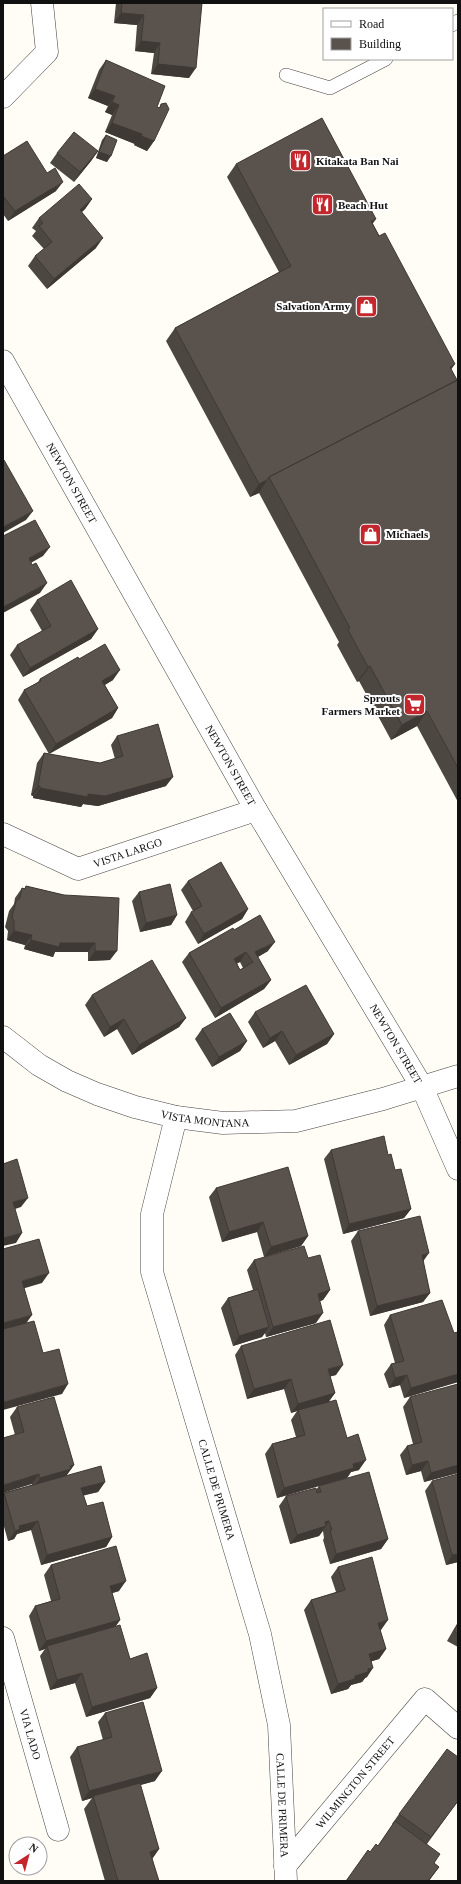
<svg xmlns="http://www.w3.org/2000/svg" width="461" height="1884" font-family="'Times New Roman',serif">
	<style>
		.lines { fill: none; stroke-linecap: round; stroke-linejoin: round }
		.service-casing { stroke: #444; stroke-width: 14 }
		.minor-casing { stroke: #444; stroke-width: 23 }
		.tertiary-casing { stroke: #444; stroke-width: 23 }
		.service { stroke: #fff; stroke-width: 13 }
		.minor { stroke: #fff; stroke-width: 22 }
		.tertiary { stroke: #fff; stroke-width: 22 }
		.wall { fill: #4d4742; fill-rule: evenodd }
		.shaded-wall { fill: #3f3936 }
		.building { fill: #5a524d; stroke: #3f3936; fill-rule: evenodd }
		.labels { text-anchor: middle; stroke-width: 4; stroke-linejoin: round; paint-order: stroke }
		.poi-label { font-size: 11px; font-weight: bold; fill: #111; stroke: #fff; text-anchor: start }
		.street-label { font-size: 11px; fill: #111; stroke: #fff }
	</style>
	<rect width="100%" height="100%" fill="#fffdf5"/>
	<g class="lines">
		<defs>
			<path id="service" d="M452,25L458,21
				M286,75L330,88L386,59"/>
			<g id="minor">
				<path d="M3,97L47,52L42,3"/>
				<path id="s1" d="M3,834L78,869L256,810"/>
				<path id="s2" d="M176,1117L152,1214V1272L260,1634L279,1725L286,1881"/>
				<path id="s3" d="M3,1638L58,1830"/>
				<path id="s4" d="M285,1866L425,1699L458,1728"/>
			</g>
			<g id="tertiary">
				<path id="s5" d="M3,361L256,810L422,1087L458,1169"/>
				<path id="s6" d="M3,1037L39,1065L67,1081L97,1094L135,1107L176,1117L223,1123L296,1121L383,1099L458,1076"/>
			</g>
		</defs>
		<use href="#service" class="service-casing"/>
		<use href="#minor" class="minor-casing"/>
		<use href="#tertiary" class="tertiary-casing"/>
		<use href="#service" class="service"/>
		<use href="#minor" class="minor"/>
		<use href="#tertiary" class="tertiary"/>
	</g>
	<path class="wall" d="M116,3H202L189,78L151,74L154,53L135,51L137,25L114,23Z
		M106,60L157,107L159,108L161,104L154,141L147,151L134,145L135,144L105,132L112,115L105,112L108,106L88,98L99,70Z
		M106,135L107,162L96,158L102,140Z
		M98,151L91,161L74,182L50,163L57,153Z
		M3,156L56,191L8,221L3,214Z
		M236,164L373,224L457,380H458V802L417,726L391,740L359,681L357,682L337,645L339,642L259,493L250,497L166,341L175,328L279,272L227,177Z
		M92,199L85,209L82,212L96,248L47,289L28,266L35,256L44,249L32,236L36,231L32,228L39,218Z
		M37,600L98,629L91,639L23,677L10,655L17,645L42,631L30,610Z
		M79,659L113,680L105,685L118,708L112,718L49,754L100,763L115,759L111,745L117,736L166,786L98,806L83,804L81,807L33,798V796L31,795L37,763L44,753L49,754L18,700L24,690L38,682L40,679Z
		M188,881L248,909L242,919L198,944L185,922L191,912L193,911L181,890Z
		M26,886L64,895L110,960L88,961V952H55L53,957L24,949L25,945L7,940L8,931L5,927L9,911L14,904L15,898L22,888L24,889Z
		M139,892L177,915L171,925L140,932L132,901Z
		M234,930L268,951L258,957L271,980L264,989L215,1018L182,962L189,953ZM240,962L243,968L240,970L237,963Z
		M92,995L186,1018L179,1027L132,1055L117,1029L104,1037L85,1005Z
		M255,1012L334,1034L327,1044L289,1065L275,1041L263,1048L248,1022Z
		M202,1029L247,1041L240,1051L212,1067L195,1039Z
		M331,1150L388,1155L411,1209L404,1218L343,1234L324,1159Z
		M216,1188L308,1236L301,1246L264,1257L257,1232L222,1242L209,1197Z
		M358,1231L423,1261L430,1293L423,1302L370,1316L351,1241Z
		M308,1258L330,1290L323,1300L320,1301L316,1323L266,1337L265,1333L262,1337L233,1346L221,1308L228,1298L253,1290L247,1270L254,1260Z
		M390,1315L454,1333L458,1332V1382L404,1398L400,1385L389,1388L384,1374L391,1364L395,1363L384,1325Z
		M241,1346L336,1375L330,1376L335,1393L328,1402L347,1438L359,1470L351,1472L347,1478L277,1498L265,1454L272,1444L296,1437L291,1420L297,1411L291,1413L284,1389L247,1399L235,1355Z
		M410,1397L458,1473L424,1482L421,1471L406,1475L400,1455L407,1446L413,1444L403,1407Z
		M17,1407L74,1465L66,1476L105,1482L98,1492L83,1495L87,1506L112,1537L106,1547L41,1565L31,1530L17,1534L14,1539L8,1541L3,1523V1495L4,1493L32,1485L15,1435L10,1417Z
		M432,1481L458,1562L446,1565L425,1491Z
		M319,1486L388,1539L381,1549L330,1564L323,1540L324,1538L323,1531L319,1536L290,1544L279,1506L286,1496L316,1490Z
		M51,1565L119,1591L112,1593L120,1620L115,1627L130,1659L157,1688L150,1698L86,1717L75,1683L50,1690L40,1656L45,1649L39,1651L29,1616L35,1606L51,1601L44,1575Z
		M338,1567L381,1630H380L386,1649L379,1659L372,1661L367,1677L365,1678L362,1682L351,1685L348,1689L331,1694L304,1610L311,1600L336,1592L331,1577Z
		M458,1622V1647L447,1641Z
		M105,1713L155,1781L140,1785L159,1849L152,1859L159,1881H105L84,1809L92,1798L82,1801L70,1757L77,1747L103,1740L98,1722Z
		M458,1801L427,1844L434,1863L439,1867L429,1881H346L370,1852L378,1846L393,1824H392L399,1814Z"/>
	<path class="shaded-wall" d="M121,13L144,15L137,25L114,23Z
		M141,41L160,43L154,53L135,51Z
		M158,64L196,68L189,78L151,74Z
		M95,89L115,96L108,106L88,98Z
		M112,102L119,105L112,115L105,112Z
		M112,123L142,134L154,141L147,151L134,145L135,144L105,132Z
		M98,151L91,161L74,182L80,172Z
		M99,152L111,156L107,162L96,158Z
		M63,182L56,191L8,221L15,211Z
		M92,199L85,209L73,220L80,210Z
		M376,219L367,232L371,221Z
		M103,238L96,248L47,289L54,279Z
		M455,364L446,377L450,367Z
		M267,480L259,493L250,497L259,484Z
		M33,511L26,520L3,533V527Z
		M50,547L43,556L22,568L29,558Z
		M47,583L40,593L3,613V607Z
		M98,629L91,639L23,677L30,668Z
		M370,666L359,681L357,682L368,667Z
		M120,670L113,680L95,690L102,681Z
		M118,708L112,718L49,754L56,744Z
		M427,711L417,726L391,740L402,725Z
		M173,777L166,786L98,806L83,804L81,807L33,798L40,788L88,794Z
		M38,786H40L33,796L31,795Z
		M248,909L242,919L198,944L204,934Z
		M177,915L171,925L140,932L146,923Z
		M14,931L32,935L25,945L7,940Z
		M31,940L60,943H95L88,952H55L53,957L24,949Z
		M275,942L268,951L252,960L255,952Z
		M95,951H117L110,960L88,961Z
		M246,952L240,962L227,969L234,959Z
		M271,980L264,989L215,1018L221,1008Z
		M186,1018L179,1027L132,1055L139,1045Z
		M124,1019L117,1029L104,1037L110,1027Z
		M282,1031L275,1041L263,1048L270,1038Z
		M334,1034L327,1044L289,1065L296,1055Z
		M247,1041L240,1051L212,1067L219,1057Z
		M28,1198L21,1207L6,1212L13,1202Z
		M411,1209L404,1218L343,1234L349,1224Z
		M263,1222L257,1232L222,1242L229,1232Z
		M22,1233L16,1243L3,1246V1238Z
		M308,1236L301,1246L264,1257L271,1247Z
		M429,1253L422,1263V1255Z
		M49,1273L42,1283L15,1291L22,1281Z
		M330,1290L323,1300L311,1304L318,1294Z
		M430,1293L423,1302L370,1316L377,1306Z
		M323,1313L316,1323L266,1337L273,1327Z
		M32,1315L25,1325L3,1331V1323Z
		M269,1327L262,1337L233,1346L239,1336Z
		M343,1365L336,1375L321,1379L328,1369Z
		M458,1374V1382L404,1398L411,1388Z
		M407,1375L400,1385L389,1388L395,1378Z
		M291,1379L284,1389L247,1399L254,1389Z
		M68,1384L62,1394L3,1410V1404L4,1402Z
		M335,1393L328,1403L298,1410L297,1411L291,1413L298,1404Z
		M366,1460L359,1470L351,1472L347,1478L277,1498L284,1488L353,1464Z
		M428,1461L421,1471L406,1475L412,1465Z
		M74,1465L64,1479L33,1488L40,1478Z
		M458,1465V1473L424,1482L431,1473Z
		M39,1474L32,1484L3,1493V1485Z
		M105,1482L98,1492L74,1498L81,1488Z
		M38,1521L31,1530L17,1534L14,1539L8,1541L19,1526Z
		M329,1521L319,1536L290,1544L297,1535L325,1522Z
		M112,1537L106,1547L41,1565L47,1555Z
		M388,1539L381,1549L330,1564L336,1554Z
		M458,1554V1562L446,1565L452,1555Z
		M126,1581L119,1591L103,1596L110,1586Z
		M120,1620L113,1630L47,1646L45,1649L39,1651L46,1641Z
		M388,1620L381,1630L371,1633L378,1623Z
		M386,1649L379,1659L363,1664L369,1654Z
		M373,1668L367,1677L365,1678L362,1682L351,1685L348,1689L331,1694L338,1684L368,1669Z
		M82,1673L75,1683L50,1690L57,1680Z
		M157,1688L150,1698L86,1717L92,1707Z
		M162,1771L155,1781L94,1798L93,1796L92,1798L82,1801L89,1791Z
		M159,1849L150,1862V1852Z"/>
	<path class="building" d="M122,3H202L196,68L158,64L160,43L141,41L144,15L121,13Z
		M106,60L165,86L157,107L160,108L161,104L166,103L169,109L154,141L141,136L142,134L112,123L119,105L112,102L115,96L95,89Z
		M322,118L376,219L371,221L379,236L385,233L455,364L450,367L457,380L269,477L267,480L259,484L175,328L291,266L236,164Z
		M74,132L98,151L80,172L57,153Z
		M106,135L117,140L111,156L99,152Z
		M27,141L47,173L55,168L63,182L15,211L3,196V156Z
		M79,184L92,199L80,210L103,238L54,279L35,256L52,242L39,226L43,223L39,218Z
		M458,380V768L427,711L402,725L370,666L368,667L348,630L350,628L269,477Z
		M3,460H4L33,511L3,527Z
		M35,520L50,547L29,558L32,565L36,563L47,583L3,607V536Z
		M71,580L98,629L30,668L17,645L51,626L37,600Z
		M105,644L120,670L102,681L118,708L56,744L24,690L41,681L40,679L78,657L79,659Z
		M158,724L173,777L105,796L88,794V797L40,788V786H38L44,753L100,763L123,756L117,736Z
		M221,862L248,909L204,934L191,912L202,906L188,881Z
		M170,884L177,915L146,923L139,892Z
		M26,886L64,895L119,898L117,951H95V943H60L59,947L31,940L32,935L14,931V921L12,917L16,901L20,898L22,888L25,889Z
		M260,915L275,942L255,952L271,980L221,1008L189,953L233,928L234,930ZM246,952L253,962L240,970L234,959Z
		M152,960L186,1018L139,1045L124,1019L110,1027L92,995Z
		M306,985L334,1034L296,1055L282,1031L270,1038L255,1012Z
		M230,1013L247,1041L219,1057L202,1029Z
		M384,1136L388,1155L391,1154L395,1170L401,1169L411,1209L349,1224L331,1150Z
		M17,1159L28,1198L13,1202L22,1233L3,1238V1164Z
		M288,1167L308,1236L271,1247L263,1222L229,1232L216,1188Z
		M420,1216L429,1253L422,1255L430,1293L377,1306L358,1231Z
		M39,1239L49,1273L22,1281L32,1315L3,1323V1249Z
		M304,1246L308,1258L320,1255L330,1290L318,1294L323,1313L273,1327L254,1260Z
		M258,1289L269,1327L239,1336L228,1298Z
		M442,1300L454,1333L458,1332V1374L411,1388L407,1375L395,1378L391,1364L404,1361L390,1315Z
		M330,1320L343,1365L328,1369L335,1393L298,1404L291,1379L254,1389L241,1346Z
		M34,1321L43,1353L59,1349L68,1384L4,1402L3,1398V1329Z
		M458,1384V1465L431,1473L428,1461L412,1465L407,1446L422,1442L410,1397Z
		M54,1397L74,1465L70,1466L71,1469L40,1478L39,1474L3,1485V1438L24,1432L17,1407Z
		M336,1400L347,1438L358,1434L366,1460L353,1464L354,1468L284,1488L272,1444L305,1435L298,1410Z
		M101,1466L105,1482L81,1488L87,1506L103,1502L112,1537L47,1555L38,1521L19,1526L20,1529L15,1531L4,1493Z
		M369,1472L388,1539L336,1554L330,1530H332L329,1521L325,1522L326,1526L297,1535L286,1496L316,1488L317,1493L321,1492L319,1486Z
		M458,1474V1554L452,1555L432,1481Z
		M116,1546L126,1581L110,1586L120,1620L46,1641L35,1606L60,1599L51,1565Z
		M372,1557L388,1620L378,1623L386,1649L369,1654L373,1668L368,1669V1672L355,1676V1679L338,1684L311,1600L345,1590L338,1567Z
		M458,1624V1634L454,1631Z
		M120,1625L130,1659L147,1653L157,1688L92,1707L82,1673L57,1680L47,1646Z
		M143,1702L162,1771L89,1791L77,1747L112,1737L105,1713Z
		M447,1749L458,1757V1801L431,1837L399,1814Z
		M140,1783L159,1849L150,1852L159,1881H118L93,1796Z
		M395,1821L440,1854L434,1863L439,1867L428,1881H346L368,1850L370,1852L376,1844L378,1846Z"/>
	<defs>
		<symbol id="restaurant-square" viewBox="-11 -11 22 22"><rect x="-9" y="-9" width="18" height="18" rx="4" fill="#c4262e" stroke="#fff"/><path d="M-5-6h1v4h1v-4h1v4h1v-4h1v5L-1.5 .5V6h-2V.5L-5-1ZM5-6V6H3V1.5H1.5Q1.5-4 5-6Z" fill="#fff"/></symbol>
		<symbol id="shop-square" viewBox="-11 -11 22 22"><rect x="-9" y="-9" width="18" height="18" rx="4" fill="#c4262e" stroke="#fff"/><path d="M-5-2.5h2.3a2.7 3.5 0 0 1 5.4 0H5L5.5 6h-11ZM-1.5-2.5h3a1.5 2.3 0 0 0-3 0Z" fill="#fff"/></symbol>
		<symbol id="supermarket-square" viewBox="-11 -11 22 22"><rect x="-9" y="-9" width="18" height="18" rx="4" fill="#c4262e" stroke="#fff"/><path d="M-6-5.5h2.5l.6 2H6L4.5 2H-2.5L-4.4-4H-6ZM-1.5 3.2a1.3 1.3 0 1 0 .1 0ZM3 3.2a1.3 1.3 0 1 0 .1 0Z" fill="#fff"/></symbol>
	</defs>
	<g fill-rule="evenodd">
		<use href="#restaurant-square" x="288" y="148" width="25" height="25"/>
		<use href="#restaurant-square" x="310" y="192" width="25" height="25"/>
		<use href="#shop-square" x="354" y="294" width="25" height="25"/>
		<use href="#shop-square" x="358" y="522" width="25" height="25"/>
		<use href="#supermarket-square" x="402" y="692" width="25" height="25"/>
	</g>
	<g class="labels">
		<g class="poi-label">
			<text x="316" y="165">Kitakata Ban Nai</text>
			<text x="338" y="209">Beach Hut</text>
			<text x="350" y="310" text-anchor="end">Salvation Army</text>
			<text x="386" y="538">Michaels</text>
			<text x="400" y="702" text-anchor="end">Sprouts<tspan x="400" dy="13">Farmers Market</tspan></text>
		</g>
		<g class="street-label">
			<text dy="4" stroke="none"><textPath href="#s5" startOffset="140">NEWTON STREET</textPath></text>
			<text dy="4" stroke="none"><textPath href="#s5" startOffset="464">NEWTON STREET</textPath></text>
			<text dy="4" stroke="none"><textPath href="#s1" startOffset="135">VISTA LARGO</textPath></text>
			<text dy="4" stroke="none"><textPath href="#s5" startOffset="788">NEWTON STREET</textPath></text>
			<text dy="4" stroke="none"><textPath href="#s6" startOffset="222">VISTA MONTANA</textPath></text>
			<text dy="4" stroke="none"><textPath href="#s2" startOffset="385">CALLE DE PRIMERA</textPath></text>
			<text dy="4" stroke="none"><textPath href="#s3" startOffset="100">VIA LADO</textPath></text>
			<text dy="4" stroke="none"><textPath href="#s4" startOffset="109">WILMINGTON STREET</textPath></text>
			<text dy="4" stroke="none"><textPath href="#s2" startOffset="709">CALLE DE PRIMERA</textPath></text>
		</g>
	</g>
	<rect width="461" height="1884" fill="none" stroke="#111111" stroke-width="8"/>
	<rect x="323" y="8" width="130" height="52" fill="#ffffff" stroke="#a0a0a0"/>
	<rect x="331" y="21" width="20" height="6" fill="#ffffff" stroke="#a0a0a0"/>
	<text x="359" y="28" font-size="12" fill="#111111">Road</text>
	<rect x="331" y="38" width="20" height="12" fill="#5a524d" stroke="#a0a0a0"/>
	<text x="359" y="48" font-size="12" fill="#111111">Building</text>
	<g transform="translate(28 1856) rotate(36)"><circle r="19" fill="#ffffff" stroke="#a0a0a0"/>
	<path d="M0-3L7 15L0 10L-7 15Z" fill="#c4262e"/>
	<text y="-6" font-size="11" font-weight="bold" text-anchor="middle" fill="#111111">N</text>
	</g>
</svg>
